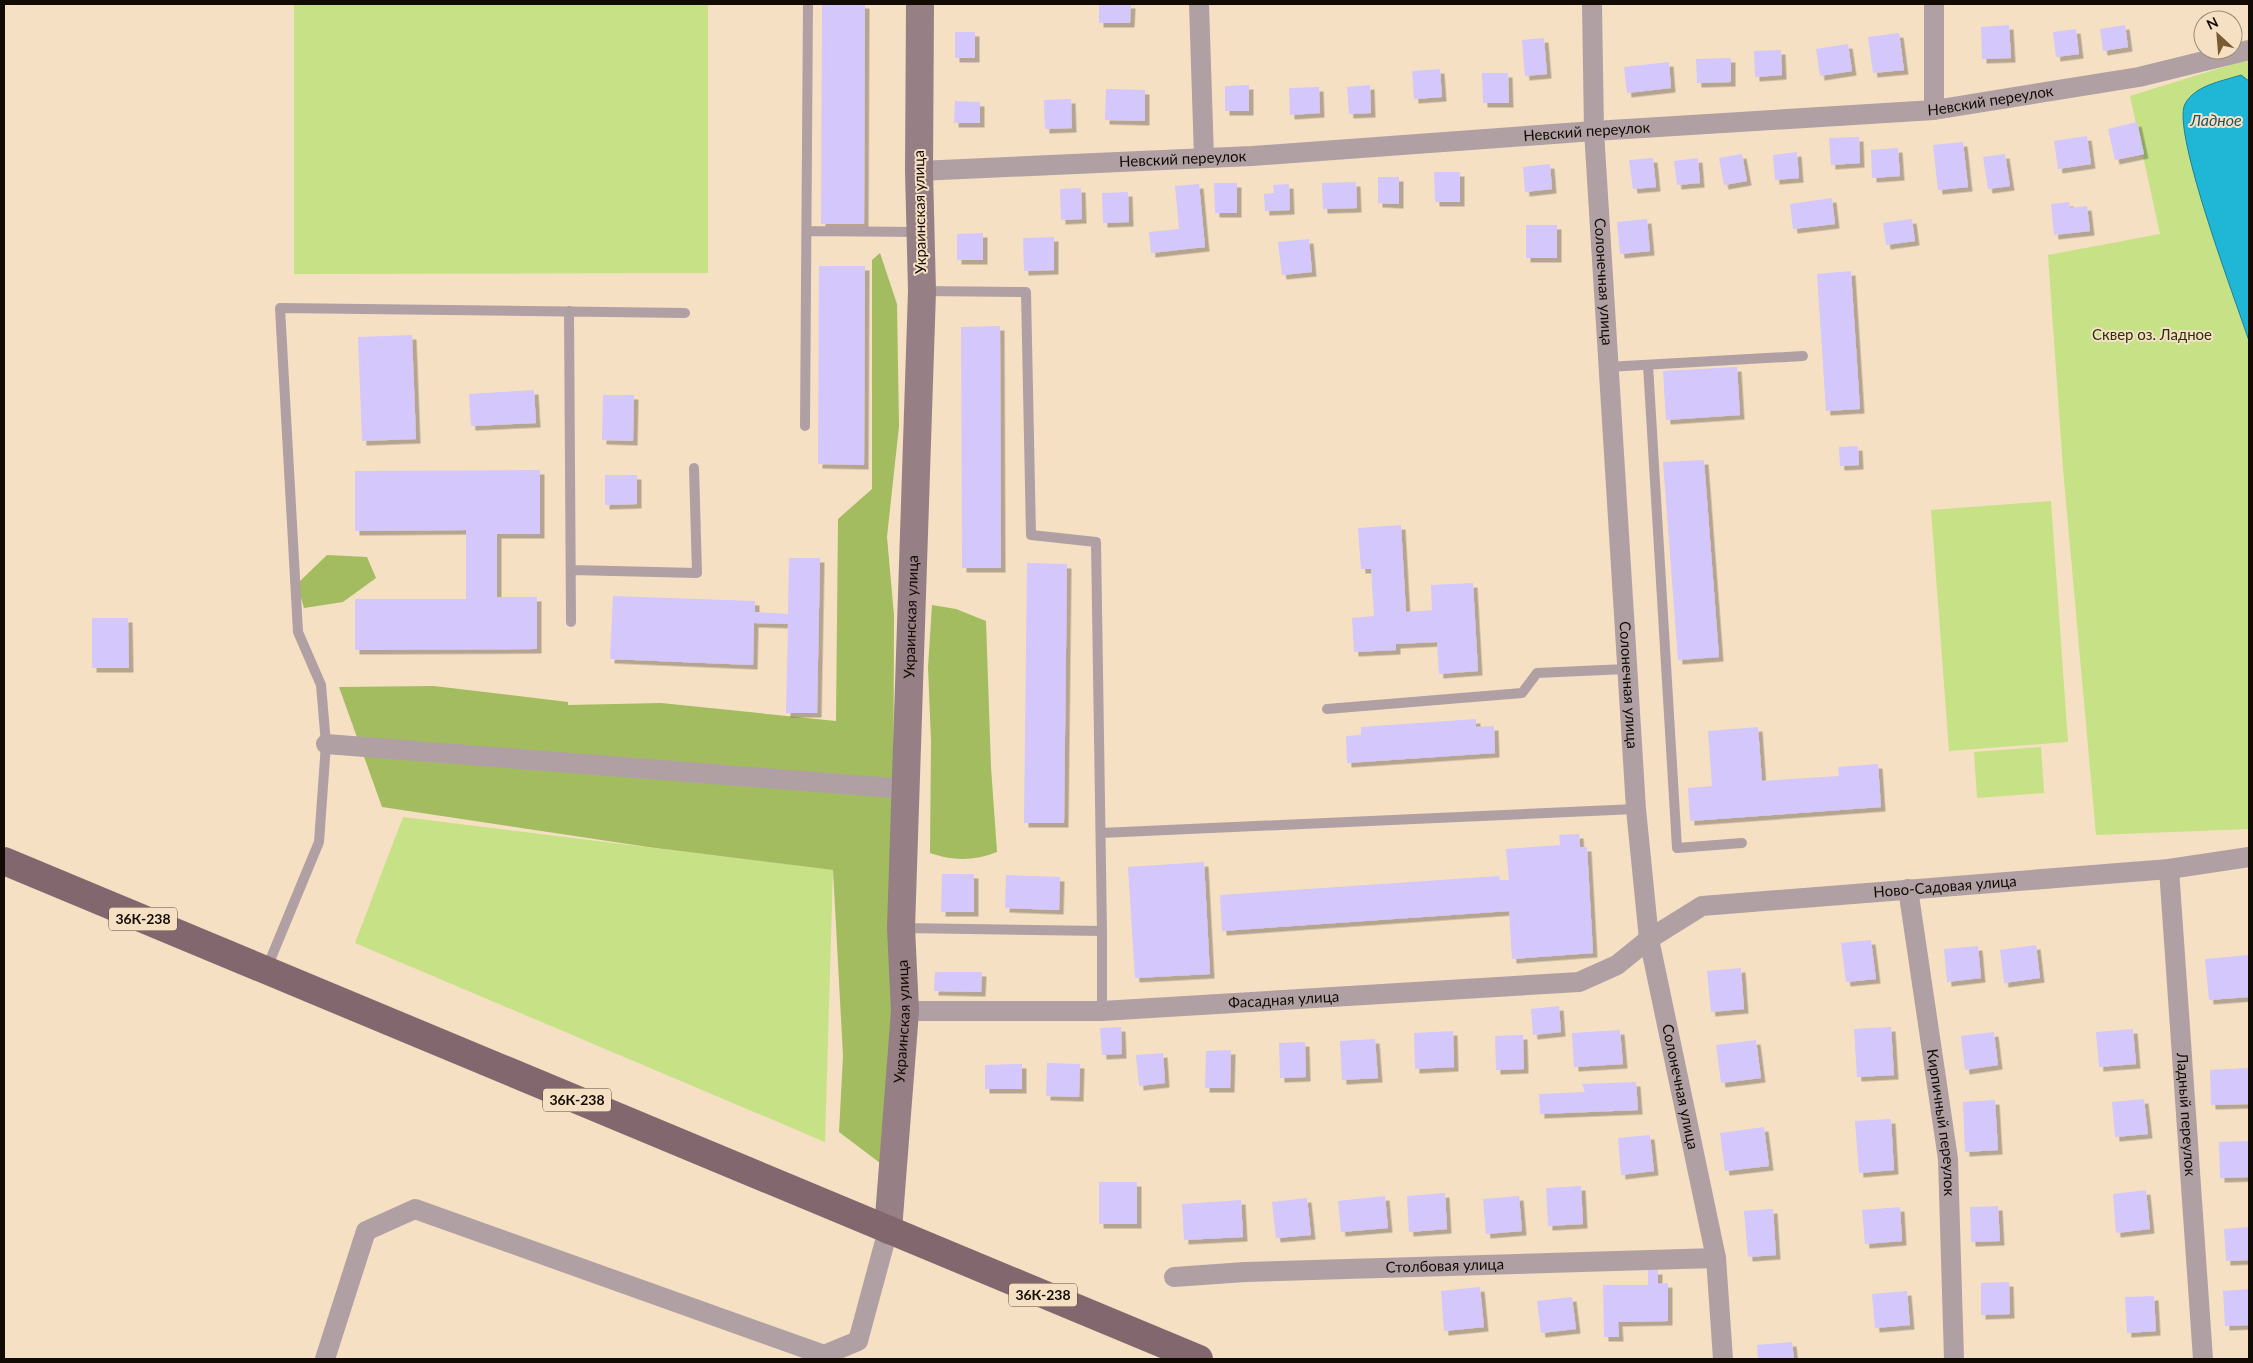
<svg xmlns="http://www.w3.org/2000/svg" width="2253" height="1363" font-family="Lato,sans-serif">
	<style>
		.green { fill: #c6e186 }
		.forest { fill: #a2bc5f }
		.water { fill: #20b7d6; stroke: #1c8397 }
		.building { fill: #d3c7fc; filter: url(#shadow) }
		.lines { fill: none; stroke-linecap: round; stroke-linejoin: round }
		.service { stroke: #b0a0a4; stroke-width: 10 }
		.minor { stroke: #b0a0a4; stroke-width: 20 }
		.secondary { stroke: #967f85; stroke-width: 28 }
		.primary { stroke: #83676f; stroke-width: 28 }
		.labels { text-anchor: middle; stroke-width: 4; stroke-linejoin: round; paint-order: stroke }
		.shield { fill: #f5e0c4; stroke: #564b3d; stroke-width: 1 }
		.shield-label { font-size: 14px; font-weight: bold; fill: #120b03 }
		.street-label { font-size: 15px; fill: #120b03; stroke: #f5e0c4 }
		.park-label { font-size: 15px; fill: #28320a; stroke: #f5e0c4 }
		.water-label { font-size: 16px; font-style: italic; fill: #1e5663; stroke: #f5e0c4 }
	</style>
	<defs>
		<filter id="shadow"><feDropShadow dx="4.5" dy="4.5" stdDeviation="0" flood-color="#0004"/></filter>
	</defs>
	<rect width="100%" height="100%" fill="#f5e0c4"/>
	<path class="green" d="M294,4H708V273L294,274Z
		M2249,59V829L2096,835L2063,469L2048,255L2160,234L2130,96Z
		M2051,501L2068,742L1949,751L1931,510Z
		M2041,747L2044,793L1977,798L1974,752Z
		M403,817L833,870L825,1142L355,943Z"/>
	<path class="forest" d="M880,253L897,304L899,426L887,537L894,615L892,1172L839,1132L843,1056L833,870L648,847L382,807L339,687L434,686L568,702V705L661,703L836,721L838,519L872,489V260Z
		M327,555L367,557L376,578L343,602L304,608L297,584Z
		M932,605L956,609L986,621L991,767L997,852C975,861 952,861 930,853L931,741L928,667Z"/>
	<path class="water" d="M2241,75L2249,81V341C2237,304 2171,131 2185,104C2195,85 2223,81 2241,75Z"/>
	<path class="building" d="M822,4H865L864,224H821Z
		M1099,4H1131L1130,23H1099Z
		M2009,25L2011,58L1982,59L1981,27Z
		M2125,25L2128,47L2103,51L2100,29Z
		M2076,29L2079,54L2056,57L2053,32Z
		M955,32H975V58H955Z
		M1899,33L1904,70L1873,73L1868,37Z
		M1544,38L1547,74L1525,76L1522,40Z
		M1848,44L1852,71L1820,76L1816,49Z
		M1781,50L1782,75L1755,77L1754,51Z
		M1731,58V82L1697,83L1696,59Z
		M1669,62L1671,88L1627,93L1624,67Z
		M1440,69L1442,97L1414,99L1412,71Z
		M1482,73H1508L1509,103H1483Z
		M1249,85V111H1225V86Z
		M1370,85L1371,113L1349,114L1347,87Z
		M1319,87L1320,113L1290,115L1289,88Z
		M1106,89L1145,90V121L1105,120Z
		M1071,99L1072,128L1045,129L1044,100Z
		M955,101L980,102V123H954Z
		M2137,122L2144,154L2115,160L2108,129Z
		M2087,136L2091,164L2058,169L2054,141Z
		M1859,137L1860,163L1831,165L1829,138Z
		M1963,142L1968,187L1938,190L1933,145Z
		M1898,148L1900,176L1872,178L1871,150Z
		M1797,152L1799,178L1775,180L1773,155Z
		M1742,154L1747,181L1724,185L1719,158Z
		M2005,154L2010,186L1988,189L1983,157Z
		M1653,158L1656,187L1633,189L1629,160Z
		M1698,158L1700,183L1677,185L1674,161Z
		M1550,164L1552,189L1525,192L1523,167Z
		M1434,172H1460V202H1435Z
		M1378,177H1399V204L1378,203Z
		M1356,182L1357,208L1323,209L1322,183Z
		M1214,183H1237V213H1215Z
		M1199,184L1205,247L1151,253L1149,232L1179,229L1175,186Z
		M1289,184L1290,210L1265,211L1264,194L1274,193L1273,185Z
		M1081,188L1082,219L1061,220L1060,189Z
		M1128,192L1129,222L1103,223L1102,193Z
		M1832,198L1835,224L1793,229L1790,204Z
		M2069,202L2070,208L2087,206L2090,231L2054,235L2051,204Z
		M1647,219L1650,251L1620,254L1617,222Z
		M1912,219L1915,241L1886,245L1883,223Z
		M1526,225H1557V258H1526Z
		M983,233V260H957V234Z
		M1054,237V270L1024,271L1023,238Z
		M1309,239L1312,272L1282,275L1278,242Z
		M819,266H865L864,465L818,464Z
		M1851,271L1860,409L1826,411L1817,274Z
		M1000,326L1001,568H962L961,327Z
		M412,335L416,439L362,441L358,337Z
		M1737,367L1740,415L1666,420L1663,371Z
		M534,390L536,423L471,426L469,394Z
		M603,395H634L633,441L602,440Z
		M1858,446L1859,465L1840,466L1839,447Z
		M1704,460L1719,657L1678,660L1663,462Z
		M540,470V534H497V597H537V649L355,650V599H466V530L355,531V471Z
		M605,475H637V504L605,505Z
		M1401,525L1406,612L1432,610L1431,585L1473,583L1478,671L1439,674L1437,642L1396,644V650L1354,652L1352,618L1374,616L1371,569H1361L1358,528Z
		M789,558H820L817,713H786L788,624L754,623L753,665L610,659L613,596L755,601V612L788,614Z
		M1027,563L1067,564L1064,823H1024Z
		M92,618H128L129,668H92Z
		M1476,719V727L1494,726L1495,753L1347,763L1346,736L1361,735V727Z
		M1758,727L1762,781L1839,776L1838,767L1878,764L1881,807L1690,821L1688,788L1712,786L1708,731Z
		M1579,834L1580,847H1587L1593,953L1512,959L1509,911L1222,931L1220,895L1499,876L1500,880H1509L1506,849L1560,845L1559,835Z
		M1204,862L1210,974L1135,978L1128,867Z
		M942,874H974V912H941Z
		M1006,875L1060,877L1059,910L1005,908Z
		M1871,940L1876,979L1846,982L1841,943Z
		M2036,945L2040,978L2004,983L2000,950Z
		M1978,946L1981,978L1947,982L1944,949Z
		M2249,955V997L2209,1000L2205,959Z
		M1741,968L1744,1009L1711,1012L1707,971Z
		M935,972H982L981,992L934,991Z
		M1559,1006L1561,1032L1533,1035L1531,1009Z
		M1121,1027L1122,1054L1102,1055L1100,1028Z
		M1891,1027L1894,1075L1857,1077L1854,1029Z
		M2133,1029L2136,1064L2099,1067L2096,1032Z
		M1620,1030L1623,1064L1574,1067L1572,1033Z
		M1453,1031L1454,1067L1415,1069L1414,1033Z
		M1994,1032L1998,1065L1965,1070L1961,1036Z
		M1523,1035L1524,1069L1496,1070L1495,1036Z
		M1375,1039L1378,1078L1342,1080L1340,1041Z
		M1756,1040L1761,1078L1721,1083L1716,1045Z
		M1305,1042L1306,1077L1280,1078L1279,1043Z
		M1231,1050L1230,1088H1205L1206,1051Z
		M1163,1053L1165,1083L1139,1086L1136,1055Z
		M1047,1063L1080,1064L1079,1097L1046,1096Z
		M1022,1064V1089H985V1065Z
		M2249,1068V1104L2211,1105L2210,1070Z
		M1636,1082L1638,1110L1540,1114L1539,1094L1585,1092L1582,1084Z
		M2144,1099L2148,1134L2115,1137L2112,1102Z
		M1995,1100L1998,1150L1965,1152L1963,1102Z
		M1891,1119L1894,1170L1859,1173L1855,1121Z
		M1764,1127L1769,1166L1725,1171L1720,1133Z
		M1650,1135L1654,1171L1621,1175L1618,1138Z
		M2249,1141V1177L2220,1178L2219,1142Z
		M1099,1182H1137V1224H1099Z
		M1581,1186L1583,1224L1548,1226L1546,1188Z
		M2146,1190L2150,1229L2116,1233L2113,1194Z
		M1445,1193L1447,1229L1409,1232L1407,1196Z
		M1385,1196L1388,1228L1341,1232L1338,1201Z
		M1519,1196L1522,1231L1486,1234L1483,1199Z
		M1307,1198L1311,1235L1276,1238L1272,1202Z
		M1241,1200L1243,1237L1184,1240L1182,1204Z
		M1998,1206L2000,1241L1971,1242L1970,1207Z
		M1900,1207L1902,1241L1865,1244L1862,1210Z
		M1773,1209L1776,1255L1748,1257L1744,1211Z
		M2249,1227V1260L2226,1261L2224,1229Z
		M1648,1270H1658V1284L1668,1283V1321L1618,1322L1619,1337H1604L1603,1285H1648Z
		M2009,1282L2010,1314L1981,1315V1283Z
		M1480,1287L1484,1327L1444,1331L1441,1291Z
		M2249,1289V1325L2225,1326L2223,1291Z
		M1907,1291L1910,1325L1875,1328L1872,1294Z
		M2154,1296L2156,1331L2127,1333L2125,1297Z
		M1572,1297L1576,1329L1541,1333L1537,1301Z
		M1792,1342L1794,1359H1758L1757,1345Z"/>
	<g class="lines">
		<path class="service" d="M807,231L919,232
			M923,291L1026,292L1031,535L1096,542L1102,931
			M569,311L571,622
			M1648,365L1677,848L1742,843
			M1607,367L1803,356
			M805,426L808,4
			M571,570L697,573L694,468
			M1327,709L1522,693L1537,673L1626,669
			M1101,833L1636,809
			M902,928L1102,931V1011
			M266,970L319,842L326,744L321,685L298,632L280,308L685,313"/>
		<g class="minor">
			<path d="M1199,4L1204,157"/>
			<path id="s1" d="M1592,4L1594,131L1636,809L1649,939L1716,1258L1723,1359"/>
			<path d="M1934,4V110"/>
			<path id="s2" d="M919,171L1252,156L1594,131L1934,110L2139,77L2249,50"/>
			<path d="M326,744L906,789"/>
			<path id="s3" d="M2169,869L2203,1359"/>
			<path id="s4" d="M1908,889L1948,1159L1954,1359"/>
			<path id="s5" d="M905,1011H1102L1579,982L1617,965L1649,939L1702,906L2169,869L2249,857"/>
			<path id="s6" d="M1174,1277L1245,1272L1716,1258"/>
			<path d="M325,1359L366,1231L415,1209L824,1355L858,1341L888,1230"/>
		</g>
		<path class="secondary" id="s7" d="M888,1230L905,1011L901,928L922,291L919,171L920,4"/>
		<path class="primary" d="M4,861L1199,1359"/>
	</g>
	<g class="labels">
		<g class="shield">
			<rect x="109" y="907.5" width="68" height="23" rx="4"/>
			<rect x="543" y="1088.5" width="68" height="23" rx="4"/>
			<rect x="1009" y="1283.5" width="68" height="23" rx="4"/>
		</g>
		<g class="shield-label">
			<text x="143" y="924">36К-238</text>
			<text x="577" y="1105">36К-238</text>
			<text x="1043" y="1300">36К-238</text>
		</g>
		<g class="street-label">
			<text dy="5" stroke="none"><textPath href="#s2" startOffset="1074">Невский переулок</textPath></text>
			<text dy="5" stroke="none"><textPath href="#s2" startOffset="669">Невский переулок</textPath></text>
			<text dy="5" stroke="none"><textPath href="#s2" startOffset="264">Невский переулок</textPath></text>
			<text transform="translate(920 212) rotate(-91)" y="5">Украинская улица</text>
			<text dy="5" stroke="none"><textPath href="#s1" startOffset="278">Солонечная улица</textPath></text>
			<text dy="5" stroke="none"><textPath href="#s7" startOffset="614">Украинская улица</textPath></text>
			<text dy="5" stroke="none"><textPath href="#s1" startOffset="682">Солонечная улица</textPath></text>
			<text dy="5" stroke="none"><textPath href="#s5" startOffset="1064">Ново-Садовая улица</textPath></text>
			<text dy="5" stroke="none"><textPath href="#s5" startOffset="379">Фасадная улица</textPath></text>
			<text dy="5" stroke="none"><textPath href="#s7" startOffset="209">Украинская улица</textPath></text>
			<text dy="5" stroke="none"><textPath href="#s1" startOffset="1088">Солонечная улица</textPath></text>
			<text dy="5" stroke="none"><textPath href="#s3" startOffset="246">Ладный переулок</textPath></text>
			<text dy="5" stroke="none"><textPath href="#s4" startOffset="236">Кирпичный переулок</textPath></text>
			<text dy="5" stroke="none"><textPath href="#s6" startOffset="271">Столбовая улица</textPath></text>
		</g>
		<g class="park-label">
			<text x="2152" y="340">Сквер оз. Ладное</text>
		</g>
		<g class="water-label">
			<text x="2216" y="126">Ладное</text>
		</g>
	</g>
	<rect width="2253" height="1363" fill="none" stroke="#120b03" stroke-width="10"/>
	<g transform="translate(2218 35) rotate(334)"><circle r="24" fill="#f5e0c4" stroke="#9a8b77"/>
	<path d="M0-4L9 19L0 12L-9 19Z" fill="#7a5a30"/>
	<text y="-8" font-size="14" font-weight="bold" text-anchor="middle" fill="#120b03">N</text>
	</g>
</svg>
